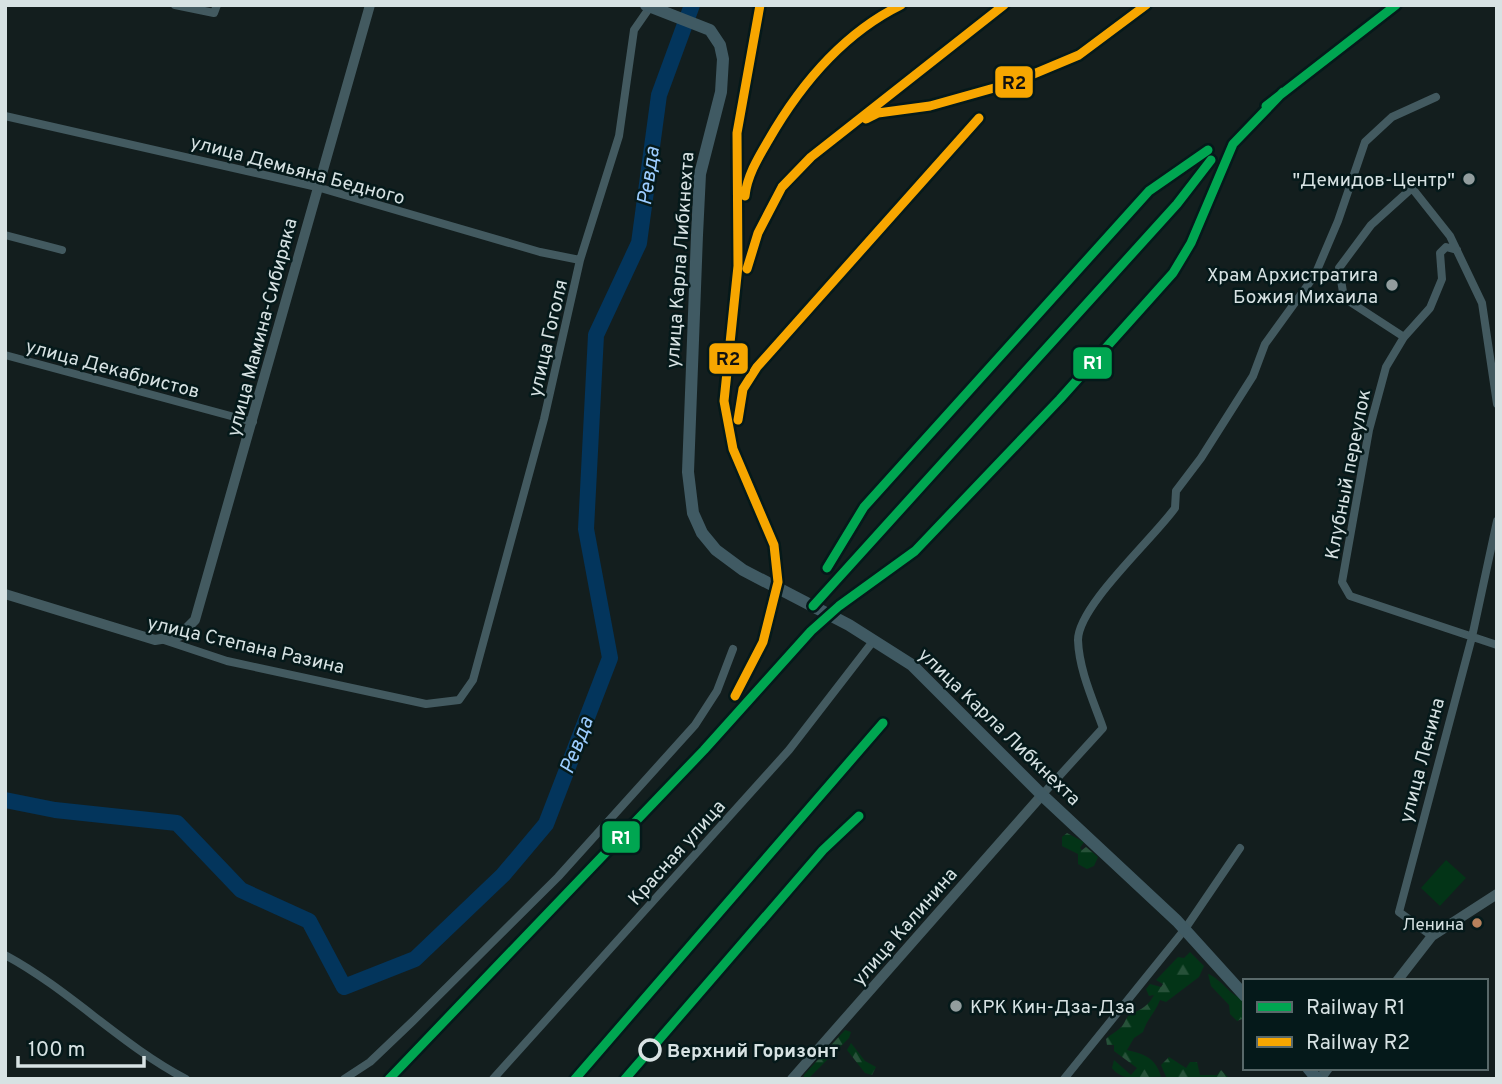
<svg xmlns="http://www.w3.org/2000/svg" width="1502" height="1084" font-family="Overpass,sans-serif">
	<style>
		.forest { fill: url(#forest-firs) }
		.garden { fill: #033417 }
		.lines { fill: none; stroke-linecap: round; stroke-linejoin: round }
		.river { stroke: #03355c; stroke-width: 16 }
		.minor { stroke: #435a60; stroke-width: 8 }
		.tertiary { stroke: #435a60; stroke-width: 10 }
		.secondary { stroke: #405a63; stroke-width: 12 }
		.rail-1-casing { stroke: #05191a; stroke-width: 14 }
		.rail-2-casing { stroke: #05191a; stroke-width: 14 }
		.rail-1 { stroke: #00a651; stroke-width: 9 }
		.rail-2 { stroke: #f7a600; stroke-width: 9 }
		.poi-dot { fill: #929d9e; stroke: #05191a; stroke-width: 2.5 }
		.bus-dot { fill: #b6815c; stroke: #05191a; stroke-width: 2.5 }
		.stop-dot { fill: #05191a; stroke: #d7e2e3; stroke-width: 3.5 }
		.labels { text-anchor: middle; stroke-width: 5; stroke-linejoin: round; paint-order: stroke }
		.bus-label { font-size: 17px; fill: #d7e2e3; stroke: #05191a; text-anchor: end }
		.street-label { font-size: 19px; fill: #d7e2e3; stroke: #05191a }
		.poi-label { font-size: 19px; fill: #d7e2e3; stroke: #05191a; text-anchor: end }
		.stop-label { font-size: 19px; font-weight: bold; fill: #d7e2e3; stroke: #05191a; text-anchor: start }
		.water-label { font-size: 21px; font-style: italic; fill: #9cccfe; stroke: #05191a }
		.line-badge { stroke: #05191a; stroke-width: 2.5 }
		.badge-label { font-size: 19px; text-anchor: middle; font-weight: bold; fill: #fff }
		.pale-badge-label { font-size: 19px; text-anchor: middle; font-weight: bold; fill: #111 }
	</style>
	<defs>
		<pattern id="forest-firs" width="22" height="20" patternUnits="userSpaceOnUse" patternTransform="scale(1.75)"><rect width="22" height="20" fill="#033417"/><path d="M5 1l3.5 6h-7zM16 11l3.5 6h-7z" fill="#275139"/></pattern>
	</defs>
	<rect width="100%" height="100%" fill="#131e1e"/>
	<path class="forest" d="M1067,833L1084,842L1080,848L1082,850L1086,847L1098,857L1094,866L1087,869L1078,864V854L1062,846V837Z
		M1190,952L1204,966L1199,977L1166,1002L1160,1000C1155,1013 1147,1019 1143,1032L1134,1038L1127,1050C1143,1054 1156,1057 1161,1077C1145,1075 1124,1084 1112,1068L1114,1060L1131,1075L1137,1068L1114,1051V1045H1107L1106,1039C1111,1034 1116,1032 1120,1028C1125,1025 1125,1017 1131,1014C1142,1009 1148,1006 1154,995L1149,996L1146,989L1150,984L1161,987L1163,984L1156,980L1178,957L1184,958Z
		M1208,974C1222,979 1231,998 1245,999V1018L1237,1021L1230,1014L1229,1005L1211,986Z
		M845,1030L851,1032L849,1038L809,1078L804,1079V1075Z
		M851,1043L865,1061L876,1067L872,1075L865,1073L847,1050Z
		M1169,1057L1186,1068L1190,1062H1197L1200,1075H1217L1221,1070L1230,1079H1167L1161,1065Z"/>
	<path class="garden" d="M1446,860L1466,878L1440,906L1421,888Z"/>
	<g class="lines">
		<path class="river" d="M5,800L55,810L177,823L241,890L309,921L344,987L415,959L503,875L546,824L610,658L586,529L596,335L639,243L659,95L692,5"/>
		<path class="minor" d="M175,5L214,13L217,5
			M5,116L317,187L540,252L580,260
			M5,235L62,250
			M1457,250L1446,247L1440,253L1442,279L1430,308L1404,337L1386,367L1369,430L1342,582L1350,596L1497,645
			M1315,275L1341,277
			M1404,337L1344,298L1339,268L1371,225L1412,188L1450,236L1482,303L1497,404
			M5,355L253,422
			M164,640L227,661L426,704L459,700L473,680L544,419L580,260L619,136L634,30L650,7
			M1042,795L1103,728C1093,700 1079,670 1078,640C1078,606 1153,539 1175,508L1176,491L1201,458L1253,376L1265,344L1315,275L1338,221L1365,142L1392,117L1436,97
			M1432,936L1399,912L1472,637L1497,521
			M5,955C70,990 121,1045 186,1079
			M344,1079L370,1062L413,1021L558,877L695,725L717,691L733,649
			M493,1079L789,750L874,640
			M1064,1079L1185,929L1240,848"/>
		<path class="tertiary" d="M5,594L155,640L179,636L195,620L370,5
			M1397,981L1432,936L1497,894
			M792,1079L1042,795
			M1320,1079L1328,1068"/>
		<path class="secondary" d="M646,5L710,30L720,45L723,59L721,92L700,174L697,235L688,472L693,513L702,533L716,550L743,570L849,625L912,665L1042,795L1177,921L1245,996
			M1308,1068L1317,1079"/>
		<defs>
			<path id="rail-1" d="M1266,106L1396,5
				M827,568L864,507L1149,191L1208,150
				M813,606L1177,204L1211,160
				M389,1079L704,750L811,631L839,606L915,551L1060,399L1173,273L1191,243L1233,144L1283,92
				M575,1079L883,723
				M625,1079L823,850L859,816"/>
			<path id="rail-2" d="M866,119L878,113L930,106L1012,83L1079,55L1146,5
				M745,196C747,176 758,158 768,141C800,85 842,34 901,5
				M747,269L758,233L782,187L811,157L1004,5
				M738,420L743,389L757,367L979,118
				M735,696L763,642L778,582L774,545L733,449L724,401L738,266L737,133L760,5"/>
		</defs>
		<use href="#rail-1" class="rail-1-casing"/>
		<use href="#rail-2" class="rail-2-casing"/>
		<use href="#rail-1" class="rail-1"/>
		<use href="#rail-2" class="rail-2"/>
	</g>
	<g class="poi-dot">
		<circle cx="1469" cy="179" r="7"/>
		<circle cx="1392" cy="285" r="7"/>
		<circle cx="956" cy="1006" r="7"/>
	</g>
	<circle class="bus-dot" cx="1477" cy="923" r="6"/>
	<circle class="stop-dot" cx="650" cy="1050" r="10"/>
	<g class="labels">
		<g class="bus-label">
			<text x="1464" y="930">Ленина</text>
		</g>
		<g class="street-label">
			<text transform="translate(298 169) rotate(15)" y="7">улица Демьяна Бедного</text>
			<text transform="translate(679 260) rotate(-86)" y="7">улица Карла Либкнехта</text>
			<text transform="translate(261 327) rotate(-75)" y="7">улица Мамина-Сибиряка</text>
			<text transform="translate(547 338) rotate(-77)" y="7">улица Гоголя</text>
			<text transform="translate(113 368) rotate(15)" y="7">улица Декабристов</text>
			<text transform="translate(1347 474) rotate(-79)" y="7">Клубный переулок</text>
			<text transform="translate(246 644) rotate(13)" y="7">улица Степана Разина</text>
			<text transform="translate(1000 726) rotate(44)" y="7">улица Карла Либкнехта</text>
			<text transform="translate(1421 760) rotate(-75)" y="7">улица Ленина</text>
			<text transform="translate(676 852) rotate(-48)" y="7">Красная улица</text>
			<text transform="translate(904 926) rotate(-49)" y="7">улица Калинина</text>
		</g>
		<g class="poi-label">
			<text x="1455" y="186">"Демидов-Центр"</text>
			<text x="1378" y="281">Храм Архистратига<tspan x="1378" dy="22">Божия Михаила</tspan></text>
			<text x="970" y="1013" text-anchor="start">КРК Кин-Дза-Дза</text>
		</g>
		<g class="stop-label">
			<text x="667" y="1057">Верхний Горизонт</text>
		</g>
		<g class="water-label">
			<text transform="translate(648 176) rotate(-82)" y="7">Ревда</text>
			<text transform="translate(576 745) rotate(-69)" y="7">Ревда</text>
		</g>
	</g>
	<g class="line-badge">
		<rect x="994" y="65" width="40" height="34" rx="7" fill="#f7a600"/>
		<rect x="708" y="342" width="41" height="33" rx="7" fill="#f7a600"/>
		<rect x="1072" y="346" width="41" height="34" rx="7" fill="#00a651"/>
		<rect x="601" y="820" width="40" height="34" rx="7" fill="#00a651"/>
	</g>
	<g class="badge-label">
		<text x="1093" y="369">R1</text>
		<text x="621" y="844">R1</text>
	</g>
	<g class="pale-badge-label">
		<text x="1014" y="89">R2</text>
		<text x="728" y="365">R2</text>
	</g>
	<rect width="1502" height="1084" fill="none" stroke="#d7e2e3" stroke-width="14"/>
	<rect x="1243" y="979" width="245" height="91" fill="#05191a" stroke="#59696a" stroke-width="2"/>
	<rect x="1257" y="1002" width="35" height="10" fill="#00a651" stroke="#59696a" stroke-width="2"/>
	<text x="1306" y="1014" font-size="21" fill="#d7e2e3">Railway R1</text>
	<rect x="1257" y="1037" width="35" height="10" fill="#f7a600" stroke="#59696a" stroke-width="2"/>
	<text x="1306" y="1049" font-size="21" fill="#d7e2e3">Railway R2</text>
	<path d="M18 1056v10h126v-10" fill="none" stroke="#d7e2e3" stroke-width="3.5"/>
	<text x="28" y="1056" font-size="21" fill="#d7e2e3" stroke="#05191a" stroke-width="5" paint-order="stroke">100 m</text>
</svg>
